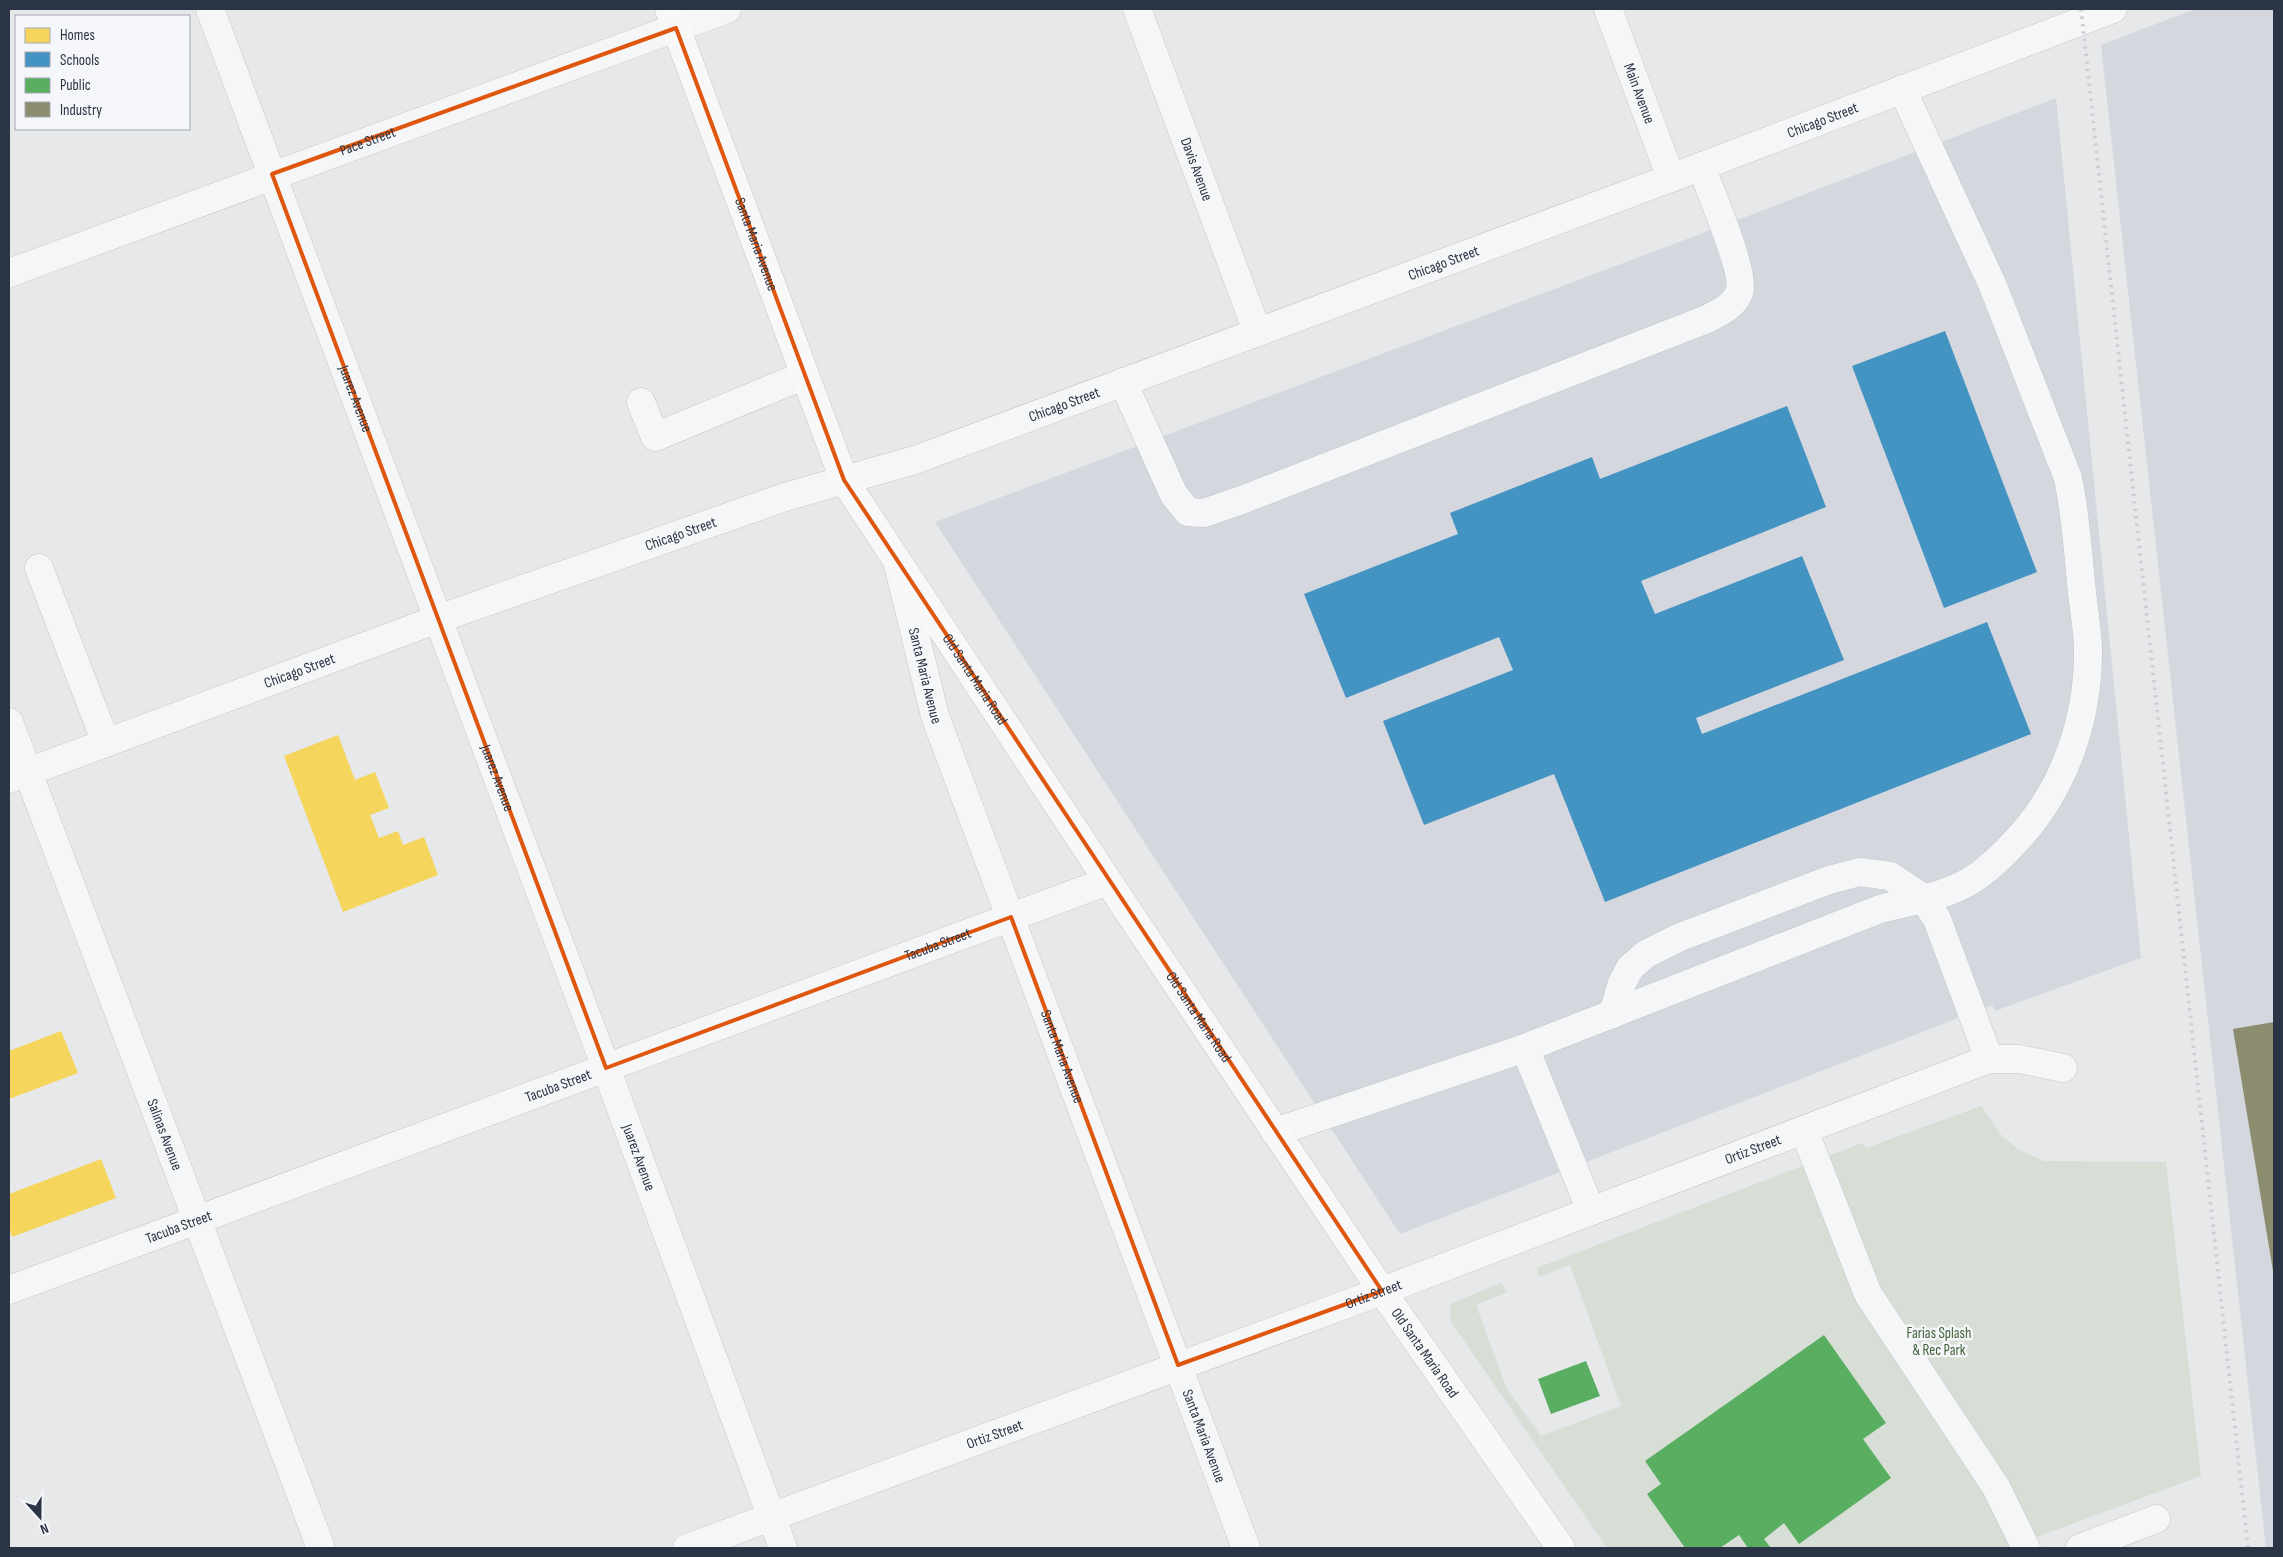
<svg xmlns="http://www.w3.org/2000/svg" width="2283" height="1557" font-family="'Sofia Sans Condensed',sans-serif">
	<style>
		.built { fill: #d4d7dd }
		.green { fill: #d6ded6 }
		.homes { fill: #f6d55c }
		.schools { fill: #4393c3 }
		.public { fill: #5aae61 }
		.industry { fill: #8c8c6e }
		.lines { fill: none; stroke-linecap: round; stroke-linejoin: round }
		.minor-casing { stroke: #c4c6c8; stroke-width: 29 }
		.major-casing { stroke: #c2c5c8; stroke-width: 29 }
		.minor { stroke: #f5f6f7; stroke-width: 28 }
		.major { stroke: #f8f8f8; stroke-width: 28 }
		.rail { stroke: #cecfd2; stroke-width: 4; stroke-dasharray: 2.5 5; stroke-linecap: butt }
		.marked { fill: none; stroke: #df570f; stroke-width: 4; stroke-linejoin: round }
		.labels { text-anchor: middle; stroke-width: 5; stroke-linejoin: round; paint-order: stroke }
		.street-label { font-size: 15px; fill: #2b3445; stroke: #f4f6f9 }
		.park-label { font-size: 15px; fill: #3f6138; stroke: #f4f6f9 }
	</style>
	<rect width="100%" height="100%" fill="#e6e8ea"/>
	<path class="built" d="M2195,9H2274V1548H2266L2101,45Z
		M2056,98L2141,958L1995,1011L1992,1005L1400,1234L935,522L1743,218Z"/>
	<path class="green" d="M1981,1106L2001,1135L2019,1150L2044,1161L2166,1162L2201,1476L2007,1548H1607L1451,1322L1450,1304L1501,1283L1507,1292L1476,1305L1507,1389L1541,1436L1621,1406L1570,1265L1539,1277L1537,1268L1862,1143L1866,1148Z"/>
	<path class="homes" d="M338,735L355,780L375,772L389,808L370,815L379,838L398,831L403,845L424,837L438,875L343,912L284,756Z
		M61,1031L78,1073L9,1099V1051Z
		M101,1159L116,1198L12,1237L9,1228V1194Z"/>
	<path class="schools" d="M1945,331L2037,572L1944,608L1852,366Z
		M1787,406L1826,507L1641,581L1655,614L1802,556L1844,660L1696,718L1702,734L1987,622L2031,734L1605,902L1554,774L1424,825L1383,721L1513,670L1499,637L1346,698L1304,594L1458,534L1450,513L1592,457L1600,479Z"/>
	<path class="public" d="M1824,1335L1886,1423L1863,1439L1891,1478L1799,1544L1784,1523L1764,1539L1771,1548H1748L1739,1535L1720,1548H1685L1647,1494L1661,1484L1645,1461Z
		M1586,1361L1600,1396L1551,1414L1538,1379Z"/>
	<path class="industry" d="M2274,1022V1271H2273L2233,1029Z"/>
	<g class="lines">
		<defs>
			<g id="minor">
				<path id="s1" d="M210,9L606,1068L783,1548"/>
				<path id="s2" d="M1137,9L1257,331"/>
				<path id="s3" d="M1608,9L1671,178"/>
				<path id="s4" d="M9,273L727,9"/>
				<path d="M1123,382L1174,495L1188,512L1204,513L1239,501L1707,319C1720,312 1733,307 1739,293C1747,274 1709,189 1701,166"/>
				<path d="M641,402L655,437L805,375"/>
				<path id="s5" d="M898,565L935,716L1246,1548"/>
				<path d="M39,568L106,743"/>
				<path id="s6" d="M9,722L321,1548"/>
				<path id="s7" d="M9,779L438,619L785,497L915,460L1671,178L2113,9"/>
				<path d="M1613,1014L1622,983L1630,968L1646,954L1678,938L1829,880L1860,872L1890,876L1923,898L1937,919L1989,1059"/>
				<path d="M1525,1048L1591,1211"/>
				<path d="M1804,1130L1868,1294L1996,1487L2026,1548"/>
				<path d="M1275,1132L1525,1048L1880,909C1910,901 1944,897 1970,881C1987,871 2003,855 2016,841C2065,789 2089,718 2088,647C2087,626 2083,604 2081,583C2078,547 2075,512 2068,478L1993,286L1902,89"/>
				<path id="s8" d="M9,1290L1108,881"/>
				<path id="s9" d="M687,1548L1382,1291L1989,1059H2019L2063,1068"/>
				<path d="M2080,1548L2156,1519"/>
			</g>
			<g id="major">
				<path id="s10" d="M669,9L844,480L1108,881L1382,1291L1561,1548"/>
			</g>
		</defs>
		<use href="#minor" class="minor-casing"/>
		<use href="#major" class="major-casing"/>
		<use href="#minor" class="minor"/>
		<use href="#major" class="major"/>
		<path class="rail" d="M2081,9L2248,1548"/>
	</g>
	<path class="marked" d="M676,28L844,480L1382,1291L1178,1365L1011,917L606,1068L272,174Z"/>
	<g class="labels">
		<g class="street-label">
			<text dy="5" stroke="none"><textPath href="#s3" startOffset="90">Main Avenue</textPath></text>
			<text dy="5" stroke="none"><textPath href="#s7" startOffset="1930">Chicago Street</textPath></text>
			<text dy="5" stroke="none"><textPath href="#s4" startOffset="382">Pace Street</textPath></text>
			<text dy="5" stroke="none"><textPath href="#s2" startOffset="171">Davis Avenue</textPath></text>
			<text dy="5" stroke="none"><textPath href="#s10" startOffset="251">Santa Maria Avenue</textPath></text>
			<text dy="5" stroke="none"><textPath href="#s7" startOffset="1525">Chicago Street</textPath></text>
			<text dy="5" stroke="none"><textPath href="#s1" startOffset="416">Juarez Avenue</textPath></text>
			<text dy="5" stroke="none"><textPath href="#s7" startOffset="1120">Chicago Street</textPath></text>
			<text dy="5" stroke="none"><textPath href="#s7" startOffset="715">Chicago Street</textPath></text>
			<text dy="5" stroke="none"><textPath href="#s7" startOffset="310">Chicago Street</textPath></text>
			<text dy="5" stroke="none"><textPath href="#s5" startOffset="114">Santa Maria Avenue</textPath></text>
			<text dy="5" stroke="none"><textPath href="#s10" startOffset="741">Old Santa Maria Road</textPath></text>
			<text dy="5" stroke="none"><textPath href="#s1" startOffset="821">Juarez Avenue</textPath></text>
			<text dy="5" stroke="none"><textPath href="#s8" startOffset="991">Tacuba Street</textPath></text>
			<text dy="5" stroke="none"><textPath href="#s10" startOffset="1146">Old Santa Maria Road</textPath></text>
			<text dy="5" stroke="none"><textPath href="#s5" startOffset="519">Santa Maria Avenue</textPath></text>
			<text dy="5" stroke="none"><textPath href="#s8" startOffset="586">Tacuba Street</textPath></text>
			<text dy="5" stroke="none"><textPath href="#s6" startOffset="441">Salinas Avenue</textPath></text>
			<text dy="5" stroke="none"><textPath href="#s9" startOffset="1138">Ortiz Street</textPath></text>
			<text dy="5" stroke="none"><textPath href="#s1" startOffset="1226">Juarez Avenue</textPath></text>
			<text dy="5" stroke="none"><textPath href="#s8" startOffset="181">Tacuba Street</textPath></text>
			<text dy="5" stroke="none"><textPath href="#s9" startOffset="732">Ortiz Street</textPath></text>
			<text dy="5" stroke="none"><textPath href="#s10" startOffset="1551">Old Santa Maria Road</textPath></text>
			<text dy="5" stroke="none"><textPath href="#s9" startOffset="328">Ortiz Street</textPath></text>
			<text dy="5" stroke="none"><textPath href="#s5" startOffset="924">Santa Maria Avenue</textPath></text>
		</g>
		<g class="park-label">
			<text x="1939" y="1338">Farias Splash<tspan x="1939" dy="17">&amp; Rec Park</tspan></text>
		</g>
	</g>
	<rect width="2283" height="1557" fill="none" stroke="#2b3445" stroke-width="20"/>
	<rect x="15" y="15" width="175" height="115" fill="#f4f6f9" stroke="#a4a8b1"/>
	<rect x="25" y="28" width="25" height="15" fill="#f6d55c" stroke="#a4a8b1"/>
	<text x="60" y="40" font-size="15" fill="#2b3445">Homes</text>
	<rect x="25" y="52" width="25" height="15" fill="#4393c3" stroke="#a4a8b1"/>
	<text x="60" y="65" font-size="15" fill="#2b3445">Schools</text>
	<rect x="25" y="78" width="25" height="15" fill="#5aae61" stroke="#a4a8b1"/>
	<text x="60" y="90" font-size="15" fill="#2b3445">Public</text>
	<rect x="25" y="102" width="25" height="15" fill="#8c8c6e" stroke="#a4a8b1"/>
	<text x="60" y="115" font-size="15" fill="#2b3445">Industry</text>
	<g transform="translate(40 1517) rotate(159)" stroke="#f4f6f9" stroke-width="4" paint-order="stroke">
	<path d="M0-4L9 19L0 12L-9 19Z" fill="#2b3445"/>
	<text y="-8" font-size="14" font-weight="bold" text-anchor="middle" fill="#2b3445">N</text>
	</g>
</svg>
